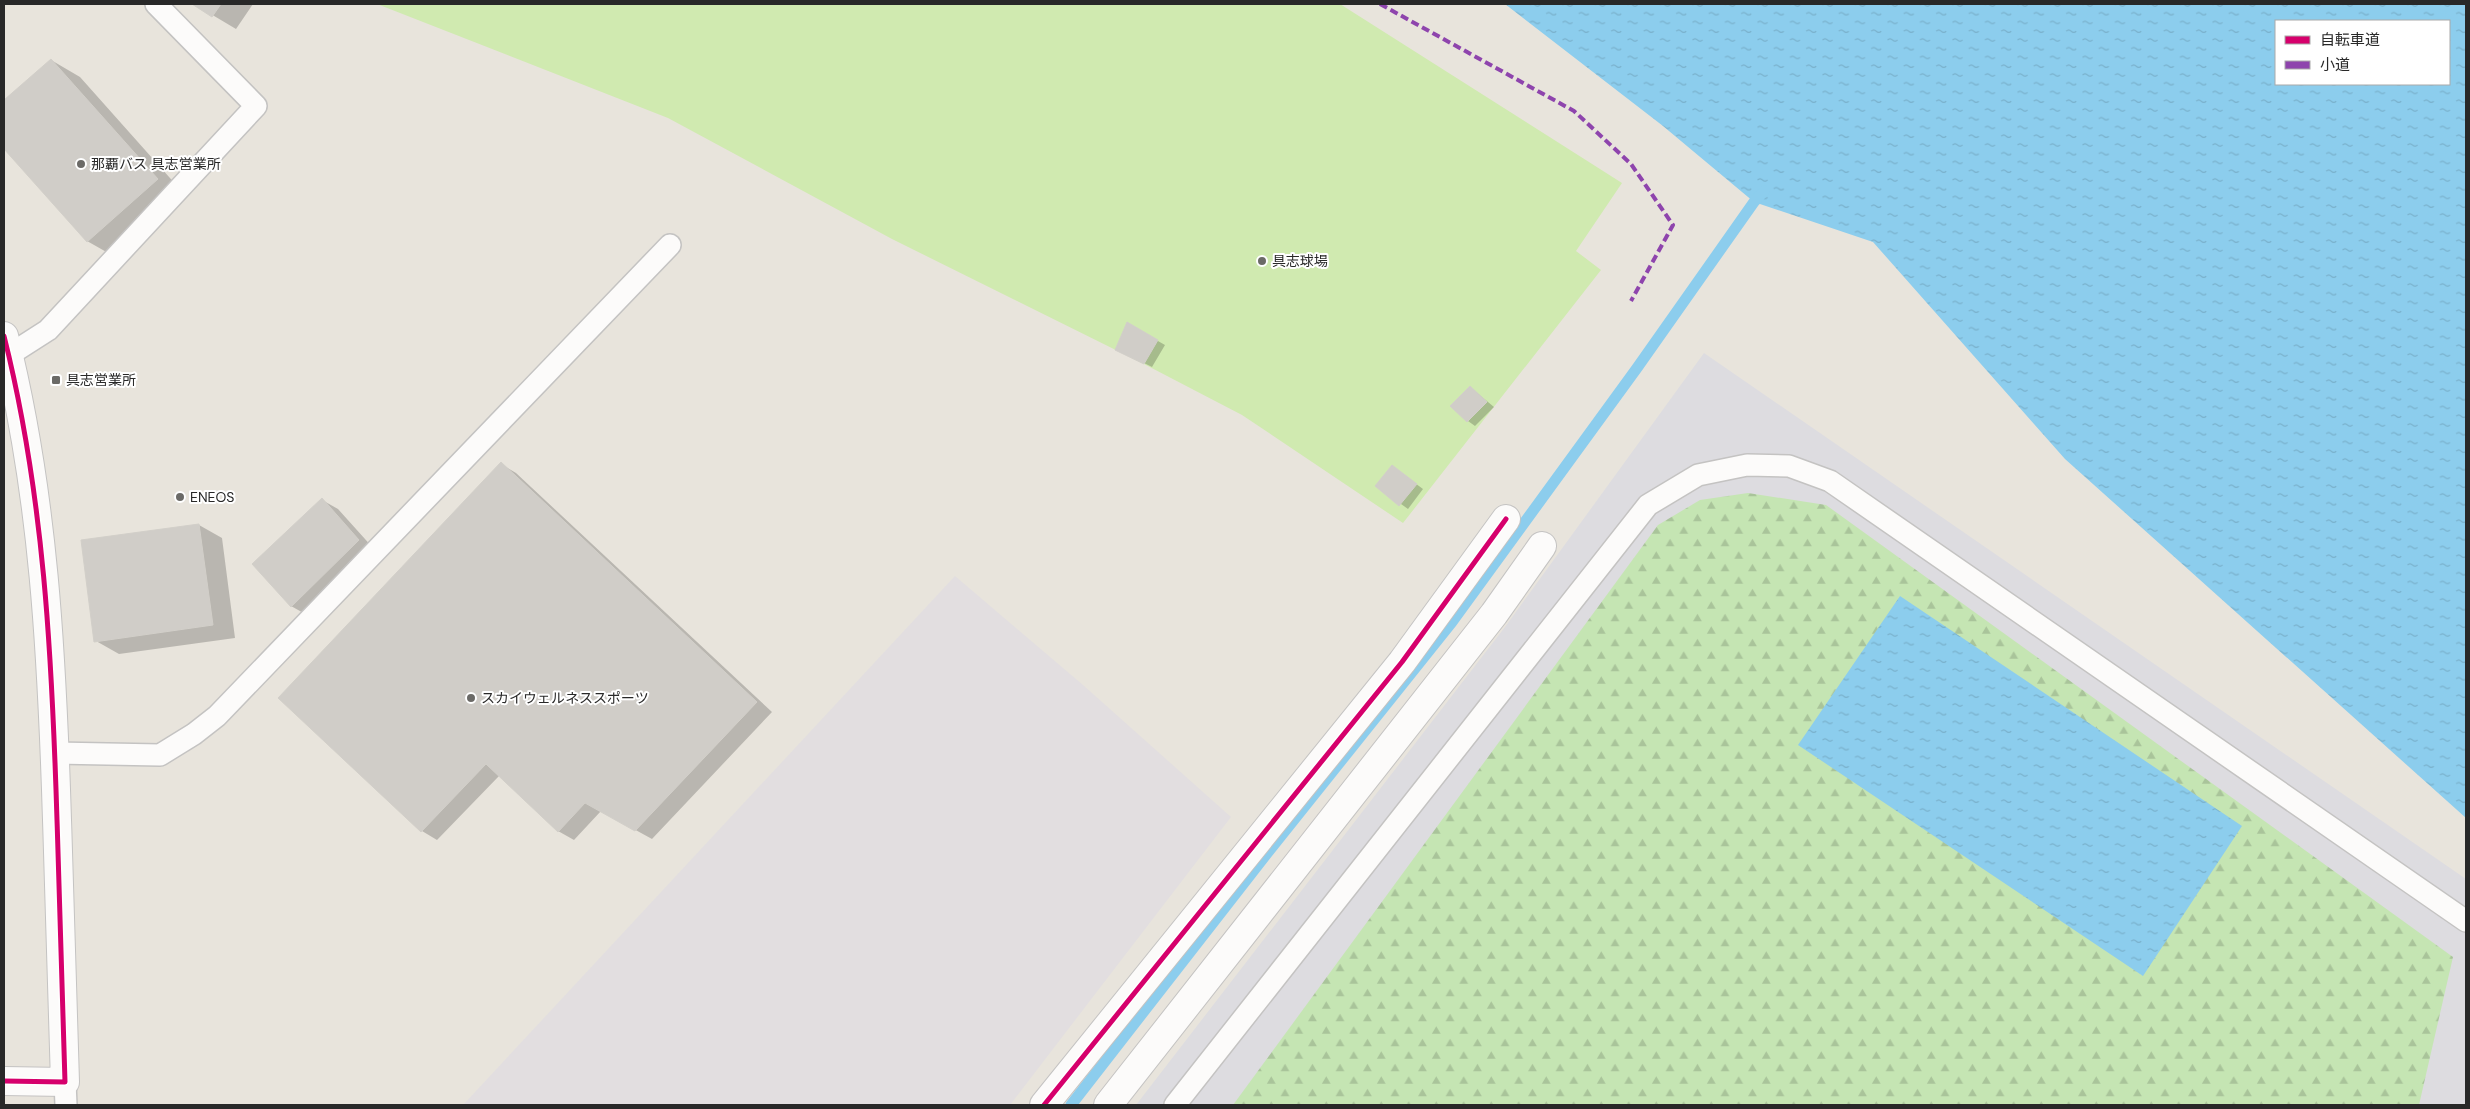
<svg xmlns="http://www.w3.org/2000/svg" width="2470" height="1109" font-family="'DM Sans','Noto Sans JP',sans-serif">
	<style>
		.industrial { fill: #e2dee0 }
		.airport { fill: #dddce0 }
		.forest { fill: url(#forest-firs) }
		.pitch { fill: #d0eab0 }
		.water { fill: url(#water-ripples); fill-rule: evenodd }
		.shadow { fill: #0003 }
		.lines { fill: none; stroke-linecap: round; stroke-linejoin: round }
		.stream { stroke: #8ccded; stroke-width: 11 }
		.building { fill: #d0cdc8; stroke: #d2cfc9 }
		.service-casing { stroke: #c4c3c2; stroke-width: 24 }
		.minor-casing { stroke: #c4c3c2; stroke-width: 30 }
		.tertiary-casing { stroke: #c4c3c2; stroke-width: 30 }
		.service { stroke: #fcfbfa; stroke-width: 21 }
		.minor { stroke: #fcfbfa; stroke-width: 28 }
		.tertiary { stroke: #fcfbfa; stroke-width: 28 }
		.quiet { stroke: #8e44ad; stroke-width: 4; stroke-dasharray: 8 4; stroke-linecap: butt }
		.cycleway-casing { stroke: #fff; stroke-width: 8 }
		.cycleway { stroke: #d6006c; stroke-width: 5 }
		.poi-dot { fill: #6b6a67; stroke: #fff; stroke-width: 2 }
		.labels { text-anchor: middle; stroke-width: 4; stroke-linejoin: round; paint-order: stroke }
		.poi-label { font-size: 14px; fill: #282828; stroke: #fff; text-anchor: start }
	</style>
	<defs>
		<pattern id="forest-firs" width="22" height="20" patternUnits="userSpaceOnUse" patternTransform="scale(1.25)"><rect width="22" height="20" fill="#c5e5b3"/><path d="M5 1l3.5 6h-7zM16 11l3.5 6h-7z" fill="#a9c49a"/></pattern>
		<pattern id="water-ripples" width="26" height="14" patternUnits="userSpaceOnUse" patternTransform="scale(1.25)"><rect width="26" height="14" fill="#8ccded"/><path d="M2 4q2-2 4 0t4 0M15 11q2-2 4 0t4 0" fill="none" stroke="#79b0cb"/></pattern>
	</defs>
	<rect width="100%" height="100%" fill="#e8e4dc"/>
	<path class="industrial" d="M955,576L1083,685L1231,817L1010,1105H463Z"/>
	<path class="airport" d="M1704,353L2466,879V1105H1136L1505,627Z"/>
	<path class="forest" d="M1748,493L1826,505L2453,957L2419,1105H1233L1658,525L1700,500Z"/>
	<path class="pitch" d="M377,4H1340L1622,183L1576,251L1601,270L1403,523L1242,415L1144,364L892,239L668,118Z"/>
	<path class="water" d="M1505,4H2466V818L2065,459L1873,242L1754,202L1663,126ZM2276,21H2449V84H2276Z
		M1900,596L2242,826L2143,976L1798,745Z"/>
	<path class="shadow" d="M194,4H253L236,29Z
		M51,60L80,77L186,196L117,258L87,241L4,147V101Z
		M1128,324L1165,345L1152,367L1124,353Z
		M1470,387L1494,407L1475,426L1468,421Z
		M501,464L516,473L772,712L652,839L601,811L574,840L558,831L500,775L437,840L422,831L279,698Z
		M1392,466L1423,489L1408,509L1376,486Z
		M322,500L338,509L374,549L307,615L291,606Z
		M199,525L222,538L235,638L119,654L96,641Z"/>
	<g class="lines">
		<path class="stream" d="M1071,1105L1261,861L1452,622L1637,368L1754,202L1764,191"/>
	</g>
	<path class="building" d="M192,4H221L212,17Z
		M51,59L158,179L87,242L4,149V100Z
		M1127,322L1158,340L1144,364L1115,350Z
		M1470,386L1487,402L1467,422L1450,406Z
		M501,462L757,702L635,831L585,803L558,832L486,764L421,832L278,698Z
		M1392,465L1417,484L1399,506L1375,486Z
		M322,498L359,540L291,607L252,564Z
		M199,524L213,625L94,642L81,540Z"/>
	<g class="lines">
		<defs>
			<path id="service" d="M9,355L48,330L256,106L156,4
				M55,753L160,755L194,734L217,716L670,245
				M65,1082L66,1105
				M1175,1105L1648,505L1698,475L1747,465L1789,466L1830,481L2466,921"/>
			<path id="minor" d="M1044,1105L1402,662L1506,519
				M1108,1105L1494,614L1542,546"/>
			<path id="tertiary" d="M4,336C44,495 52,657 57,820C60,907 62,994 65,1082L4,1081"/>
		</defs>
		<use href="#service" class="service-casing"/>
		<use href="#minor" class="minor-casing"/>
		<use href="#tertiary" class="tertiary-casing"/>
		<use href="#service" class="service"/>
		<use href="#minor" class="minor"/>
		<use href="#tertiary" class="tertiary"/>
		<path class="quiet" d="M1380,4L1574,111L1631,164L1673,225L1631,301"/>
		<defs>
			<path id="cycleway" d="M4,336C44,495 52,657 57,820C60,907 62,994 65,1082L4,1081
				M1044,1105L1402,662L1506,519"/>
		</defs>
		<use href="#cycleway" class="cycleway-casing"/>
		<use href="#cycleway" class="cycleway"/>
	</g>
	<g class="poi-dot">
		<circle cx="81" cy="164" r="5"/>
		<circle cx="1262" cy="261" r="5"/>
		<rect x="51" y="375" width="10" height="10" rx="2.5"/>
		<circle cx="180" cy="497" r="5"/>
		<circle cx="471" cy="698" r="5"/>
	</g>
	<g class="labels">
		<g class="poi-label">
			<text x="91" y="169">那覇バス 具志営業所</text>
			<text x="1272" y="266">具志球場</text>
			<text x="66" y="385">具志営業所</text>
			<text x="190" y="502">ENEOS</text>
			<text x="481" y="703">スカイウェルネススポーツ</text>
		</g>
	</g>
	<rect width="2470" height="1109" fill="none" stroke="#282828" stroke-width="10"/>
	<rect x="2275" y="20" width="175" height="65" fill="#ffffff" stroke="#a9a9a9"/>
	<rect x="2285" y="36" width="25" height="8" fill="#d6006c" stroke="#a9a9a9"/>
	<text x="2320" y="45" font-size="15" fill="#282828">自転車道</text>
	<rect x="2285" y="61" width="25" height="8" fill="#8e44ad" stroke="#a9a9a9"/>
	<text x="2320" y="70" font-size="15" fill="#282828">小道</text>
</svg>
